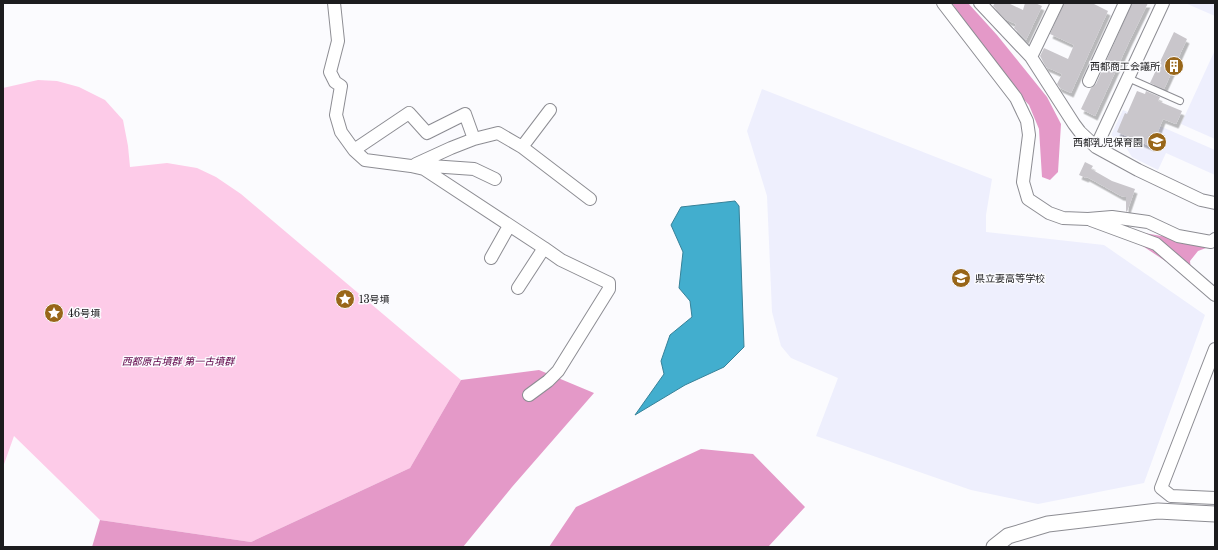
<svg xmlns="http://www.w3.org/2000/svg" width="1218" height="550" font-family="'Libre Baskerville','Noto Sans JP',serif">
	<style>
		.built { fill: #eeeffd }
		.green { fill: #fdcbe8 }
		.forest { fill: #e499c8 }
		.water { fill: #42aece; stroke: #378299 }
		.building { fill: #c9c6cb; filter: url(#shadow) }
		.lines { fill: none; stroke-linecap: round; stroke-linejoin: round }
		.service-casing { stroke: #8d8d93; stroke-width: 8 }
		.minor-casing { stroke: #8d8d93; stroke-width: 14 }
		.tertiary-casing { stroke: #8d8d93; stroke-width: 17 }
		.service { stroke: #fff; stroke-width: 6 }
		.minor { stroke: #fff; stroke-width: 12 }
		.tertiary { stroke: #fff; stroke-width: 15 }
		.labels { text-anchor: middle; stroke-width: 3; stroke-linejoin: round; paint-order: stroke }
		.poi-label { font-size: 10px; fill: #1c1c1e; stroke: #fbfbfe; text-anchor: start }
		.park-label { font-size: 10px; font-style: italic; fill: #5e0247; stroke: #fbfbfe }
	</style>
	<defs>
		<filter id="shadow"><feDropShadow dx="2.5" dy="4.5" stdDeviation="0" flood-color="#0004"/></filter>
	</defs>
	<rect width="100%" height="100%" fill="#fbfbfe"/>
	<path class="built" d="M1185,3H1215V16Z
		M1215,50V139L1181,124Z
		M762,89L992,179L986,215V232L1104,245L1205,315L1144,483L1038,504L971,490L816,436L838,378L791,358L781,346L772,312L767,196L747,131Z
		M1123,110L1215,150V175L1166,153L1158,170L1132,157L1127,149L1111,135Z"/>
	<path class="green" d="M38,80L57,81L79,87L105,100L123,120L128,146L130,167L167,163L197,168L216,177L241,194L461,380L410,468L251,542L100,520L14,436L3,467V88Z"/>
	<path class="forest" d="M952,3H968L997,35L1047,97L1061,124L1058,172L1050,180L1042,177L1039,129L1029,105L1005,79Z
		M1123,233H1144L1214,245L1198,251L1190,261L1191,271L1194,280Z
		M539,370L594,393L512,487L463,547H92L100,520L251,542L410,468L461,380Z
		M701,449L753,454L805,507L768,547H549L576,507Z"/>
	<path class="water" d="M735,201L739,206L744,347L724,367L685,385L635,415L664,374L661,361L670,335L692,317L690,301L679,288L683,252L671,225L681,207Z"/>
	<path class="building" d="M995,3H1008L1023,10L1025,3H1035L1042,6L1026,40L1014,28L1016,24L1005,19L993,6Z
		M1064,3H1092L1108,11L1071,93L1060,88L1057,84L1062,74L1046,67L1040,56L1044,48L1068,59L1074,45L1050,34Z
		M1132,3H1148L1129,42L1095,116L1081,109L1091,88L1096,84Z
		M1174,32L1187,39L1164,89L1150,83Z
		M1137,91L1145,94L1146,91L1160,97L1158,101L1182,111L1176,124L1163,119L1152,147L1117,132L1125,113L1127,114Z
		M1085,162L1093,166L1091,169L1112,181L1135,189L1127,212L1126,211V197L1121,196L1087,177L1086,178L1079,175Z"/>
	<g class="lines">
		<defs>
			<path id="service" d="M1128,78L1180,101"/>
			<path id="minor" d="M334,3L338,41L330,72L335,82L341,86L336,115L341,132L354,150L409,113L427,133L465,114L474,139L498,133L522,147L590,199
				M943,3L1016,98L1027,121L1029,135L1023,182L1028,199L1049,213L1063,218L1088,219L1112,217L1148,222L1178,236L1211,242L1215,239
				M980,3L1031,57L1074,124L1080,132L1096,147L1138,170L1201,200L1215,203
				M1031,57L1057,3
				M1089,81L1125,3
				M522,147L550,110
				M1096,147L1163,3
				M354,150L365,160L411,166L424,169L544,248L561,260L609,283V289L558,371L548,381L529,395
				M416,164L451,148L474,139
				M424,169L431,166L474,169L495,179
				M1091,220L1156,244L1215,295
				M491,258L509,226
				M518,288L544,248
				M1215,349L1161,488L1171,496L1215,498"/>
			<path id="tertiary" d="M994,547L1008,536L1048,524L1158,511L1215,514"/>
		</defs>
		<use href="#service" class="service-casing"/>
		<use href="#minor" class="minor-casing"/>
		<use href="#tertiary" class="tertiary-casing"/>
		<use href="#service" class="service"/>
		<use href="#minor" class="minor"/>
		<use href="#tertiary" class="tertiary"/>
	</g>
	<defs>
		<symbol id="building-disc" viewBox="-11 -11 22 22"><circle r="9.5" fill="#986619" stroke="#fbfbfe"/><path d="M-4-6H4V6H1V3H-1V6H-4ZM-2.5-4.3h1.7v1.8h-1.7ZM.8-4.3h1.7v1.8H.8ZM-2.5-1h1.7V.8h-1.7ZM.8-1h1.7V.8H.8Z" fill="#fff"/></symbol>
		<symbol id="school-disc" viewBox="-11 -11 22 22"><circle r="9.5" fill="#986619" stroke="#fbfbfe"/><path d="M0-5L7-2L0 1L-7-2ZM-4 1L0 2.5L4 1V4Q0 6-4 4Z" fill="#fff"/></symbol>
		<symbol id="sight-disc" viewBox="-11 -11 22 22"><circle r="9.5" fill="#986619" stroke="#fbfbfe"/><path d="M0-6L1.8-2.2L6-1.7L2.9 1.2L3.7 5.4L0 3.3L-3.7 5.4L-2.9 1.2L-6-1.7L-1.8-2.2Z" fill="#fff"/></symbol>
	</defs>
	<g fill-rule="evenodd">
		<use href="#building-disc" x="1163" y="55" width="22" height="22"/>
		<use href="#school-disc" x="1146" y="131" width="22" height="22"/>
		<use href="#school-disc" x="950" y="267" width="22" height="22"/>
		<use href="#sight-disc" x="334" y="288" width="22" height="22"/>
		<use href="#sight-disc" x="43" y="302" width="22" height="22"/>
	</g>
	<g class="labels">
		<g class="poi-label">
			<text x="1160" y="70" text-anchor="end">西都商工会議所</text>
			<text x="1143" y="146" text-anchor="end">西都乳児保育園</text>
			<text x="975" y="282">県立妻高等学校</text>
			<text x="359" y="303">13号墳</text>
			<text x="68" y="317">46号墳</text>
		</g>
		<g class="park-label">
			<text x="178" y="365">西都原古墳群 第一古墳群</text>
		</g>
	</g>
	<rect width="1218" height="550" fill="none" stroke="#1c1c1e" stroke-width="8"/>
</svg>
